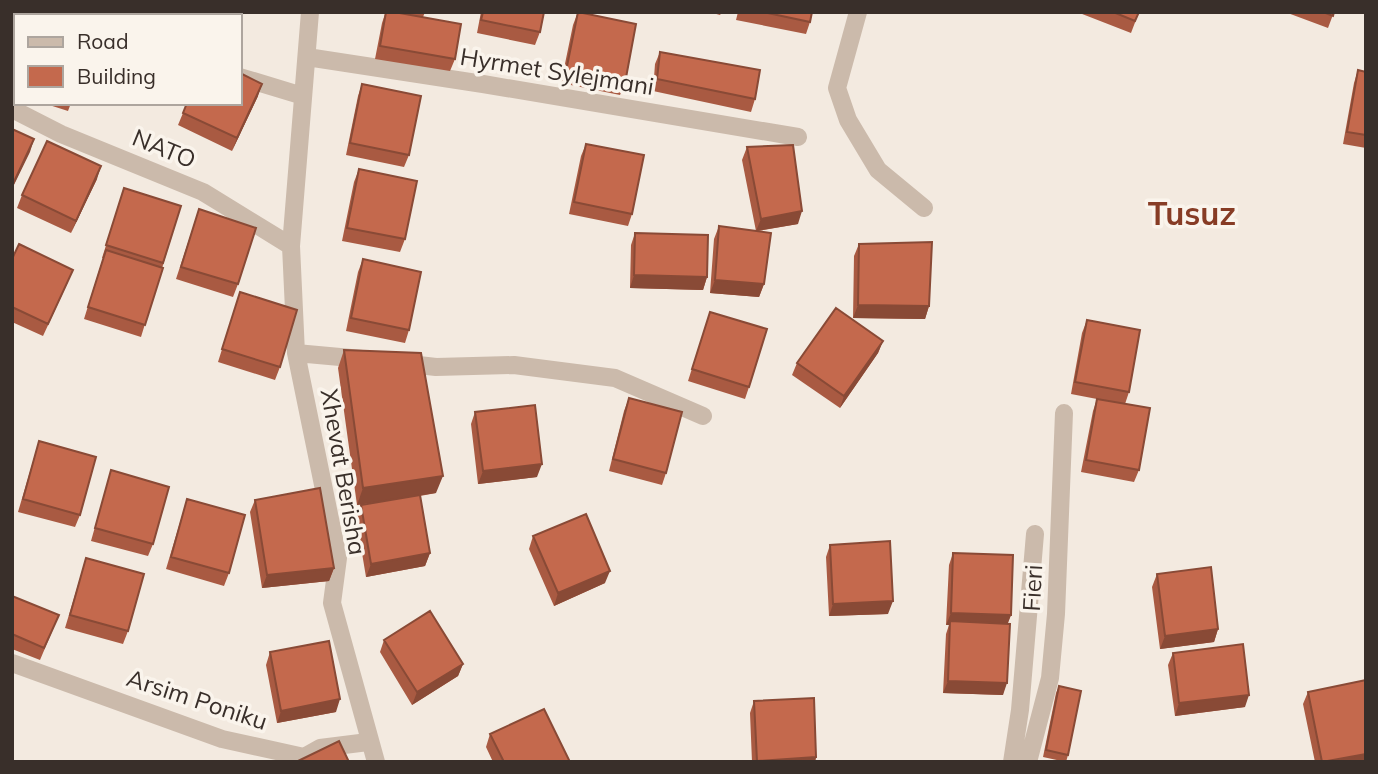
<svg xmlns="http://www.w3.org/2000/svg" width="1378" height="774" font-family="Mulish,sans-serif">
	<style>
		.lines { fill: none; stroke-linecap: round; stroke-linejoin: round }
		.minor { stroke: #cbbaab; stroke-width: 18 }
		.wall { fill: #a95a42 }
		.shaded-wall { fill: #894a36 }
		.building { fill: #c4694d; stroke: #894a36; stroke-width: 2 }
		.labels { text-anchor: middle; stroke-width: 7; stroke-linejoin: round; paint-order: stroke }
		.street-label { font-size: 24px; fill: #392f2a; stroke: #faf4ec }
		.district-label { font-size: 32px; font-weight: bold; fill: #873c25; stroke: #faf4ec }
	</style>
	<rect width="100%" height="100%" fill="#f3eae0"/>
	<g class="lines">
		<path class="minor" d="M89,12L97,16
			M310,12L291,246L296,353L338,558L332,603L376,762
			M858,12L837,88L848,120L878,170L924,208
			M307,57L483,84L798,137
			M240,77L303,96
			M12,109L61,134L203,192L291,246
			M296,353L362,359
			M401,363L436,367L514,365L615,378L703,416
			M12,663L222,739L304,757L320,748L368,742
			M1012,762L1020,710L1035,534
			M1028,762L1050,678L1056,614L1064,413"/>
	</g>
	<path class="wall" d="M378,12H425L423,17L455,59L450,71L375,59L382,23L385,14Z
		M481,12H544L540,32L535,45L477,33Z
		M578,12L625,83L620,95L561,83L573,25Z
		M709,12H722L720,15Z
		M738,12H812L810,22L806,34L736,20Z
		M1077,12H1139L1131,33Z
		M1285,12H1334L1328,28Z
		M660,52L755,99L751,112L653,91L655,64Z
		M1358,70L1366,72V148L1343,144L1354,83Z
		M16,80V94L12,93Z
		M362,84L409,155L404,167L346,155L358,96Z
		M258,96L232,151L178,125L183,113Z
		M43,103H71L68,111Z
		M586,144L632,214L628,226L569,214L581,156Z
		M747,147L798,224L758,231L764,284L759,297L710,293L714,239L719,226L756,231L742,160Z
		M359,169L405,239L400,252L342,241L354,182Z
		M97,179L71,233L17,208L22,195Z
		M120,201L181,206L141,337L84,319L103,258H102Z
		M199,209L238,284L233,297L176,279Z
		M635,233L707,277L703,290L630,288L631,245Z
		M859,244L929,306L925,319L853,318L854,256Z
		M12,259L68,282L43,336L12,322Z
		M363,259L409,330L405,343L346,331L358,272Z
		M240,292L280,367L275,380L218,362Z
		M710,312L749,387L745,399L688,381Z
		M1087,320L1129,392L1125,404L1139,470L1134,482L1081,472L1093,411L1097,399L1071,394L1082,333Z
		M883,341L878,353L840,408L792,375L797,363Z
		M344,350L436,493L420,496L430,553L425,566L366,577L356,517L361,505L377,502L357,505L338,368Z
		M629,398L666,473L662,485L609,471L624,411Z
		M475,412L537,477L478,484L471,424Z
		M39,441L80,515L75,527L18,512Z
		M111,470L153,544L148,556L91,541Z
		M187,499L229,573L224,586L166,569Z
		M255,500L334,568L329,581L262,588L250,512Z
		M533,536L605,583L554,606L529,549Z
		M830,545L888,614L829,616L826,557Z
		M953,553L1011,615L1008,623L1003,695L943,693L946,634L949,625H946L949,565Z
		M86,558L128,631L123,644L65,628Z
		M1157,574L1218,629L1214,642L1160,649L1152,587Z
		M12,596L54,627L40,660L12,649Z
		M384,640L463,664L458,676L412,705L380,652Z
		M270,652L336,712L277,723L266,665Z
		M1173,653L1245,707L1175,716L1168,665Z
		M1059,686L1068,755L1066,762L1043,757L1056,693Z
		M1308,692L1366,762H1315L1303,704Z
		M754,701L816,757L815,762H752L750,713Z
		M490,734L570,762H493L486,747Z"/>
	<path class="shaded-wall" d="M262,84L258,96L232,151L237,138Z
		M34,139L30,152L12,189V186Z
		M101,166L97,179L71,233L76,221Z
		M802,211L798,224L756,231L761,219Z
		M634,275L707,277L703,290L630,288Z
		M715,280L764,284L759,297L710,293Z
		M858,305L929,306L925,319L853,318Z
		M883,341L878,353L840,408L844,396Z
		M542,464L537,477L478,484L483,471Z
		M443,476L436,493L357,505L363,488Z
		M430,553L425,566L366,577L371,564Z
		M334,568L329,581L262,588L267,575Z
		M610,571L605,583L554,606L558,593Z
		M893,601L888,614L829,616L833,604Z
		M951,613L1011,615L1006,627L950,621L949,625H946Z
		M1218,629L1214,642L1160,649L1165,636Z
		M463,664L458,676L412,705L417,692Z
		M948,681L1007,683L1003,695L943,693Z
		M1249,695L1245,707L1175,716L1179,703Z
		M340,699L336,712L277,723L281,711Z
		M1366,754V762H1327Z
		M816,757L815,762H756L757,761Z"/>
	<path class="building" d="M386,12H394L461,24L455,59L380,46Z
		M483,12H544L540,32L481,20Z
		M578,12L636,24L625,83L566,71Z
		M763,12H812L810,22Z
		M1113,12H1139L1135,21Z
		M1323,12H1334L1333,16Z
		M660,52L760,70L755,99L657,79Z
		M1358,70L1366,72V135L1347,132Z
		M240,73L262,84L237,138L183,113L187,103H240Z
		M362,84L421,96L409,155L350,143Z
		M12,129L34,139L12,186Z
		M47,141L101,166L76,221L22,195Z
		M586,144L644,155L632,214L574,202Z
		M793,145L802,211L761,219L747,147Z
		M359,169L417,181L405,239L347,228Z
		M124,188L181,206L163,263L106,245Z
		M199,209L256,228L238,284L181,267Z
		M719,226L771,233L764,284L715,280Z
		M635,233L708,235L707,277L634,275Z
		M932,242L929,306L858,305L859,244Z
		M19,244L73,270L48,324L12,307V259Z
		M106,250L163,268L145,325L88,307Z
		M363,259L421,272L409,330L351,318Z
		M240,292L297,310L280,367L222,349Z
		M836,308L883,341L844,396L797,363Z
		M710,312L767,329L749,387L692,369Z
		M1087,320L1140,330L1129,392L1075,382Z
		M344,350L421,353L443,476L363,488Z
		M629,398L682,412L666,473L613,459Z
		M1097,399L1150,408L1139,470L1086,460Z
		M535,405L542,464L483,471L475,412Z
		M39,441L96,457L80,515L23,499Z
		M111,470L169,487L153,544L95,528Z
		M320,488L334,568L267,575L255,500Z
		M420,495L430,553L371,564L361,505Z
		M187,499L245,515L229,573L171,557Z
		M586,514L610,571L558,593L533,536Z
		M890,541L893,601L833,604L830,545Z
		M953,553L1013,555L1011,615L951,613Z
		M86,558L144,574L128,631L70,615Z
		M1211,567L1218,629L1165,636L1157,574Z
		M12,596L59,615L44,648L12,634Z
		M430,611L463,664L417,692L384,640Z
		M950,621L1010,624L1007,683L948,681Z
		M329,641L340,699L281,711L270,652Z
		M1243,644L1249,695L1179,703L1173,653Z
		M1366,680V754L1322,762L1308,692Z
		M1059,686L1081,691L1068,755L1046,750Z
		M814,698L816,757L757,761L754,701Z
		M544,709L570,762H504L490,734Z
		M339,741L349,762H296Z"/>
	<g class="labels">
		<g class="street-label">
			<text transform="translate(557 72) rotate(9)" y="8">Hyrmet Sylejmani</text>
			<text transform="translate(164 149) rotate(22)" y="8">NATO</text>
			<text transform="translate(343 472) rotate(80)" y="8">Xhevat Berisha</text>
			<text transform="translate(1033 588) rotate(-87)" y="8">Fieri</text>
			<text transform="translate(197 700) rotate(18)" y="8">Arsim Poniku</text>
		</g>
		<g class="district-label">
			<text x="1192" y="225">Tusuz</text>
		</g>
	</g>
	<rect width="1378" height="774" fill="none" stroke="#392f2a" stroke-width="28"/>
	<rect x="14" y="14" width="228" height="91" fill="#faf4ec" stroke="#ada59e" stroke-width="2"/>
	<rect x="28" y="37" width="35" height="10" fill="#cbbaab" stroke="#ada59e" stroke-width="2"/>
	<text x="77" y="49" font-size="21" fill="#392f2a">Road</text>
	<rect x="28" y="66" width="35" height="21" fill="#c4694d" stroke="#ada59e" stroke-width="2"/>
	<text x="77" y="84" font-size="21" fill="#392f2a">Building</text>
</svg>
